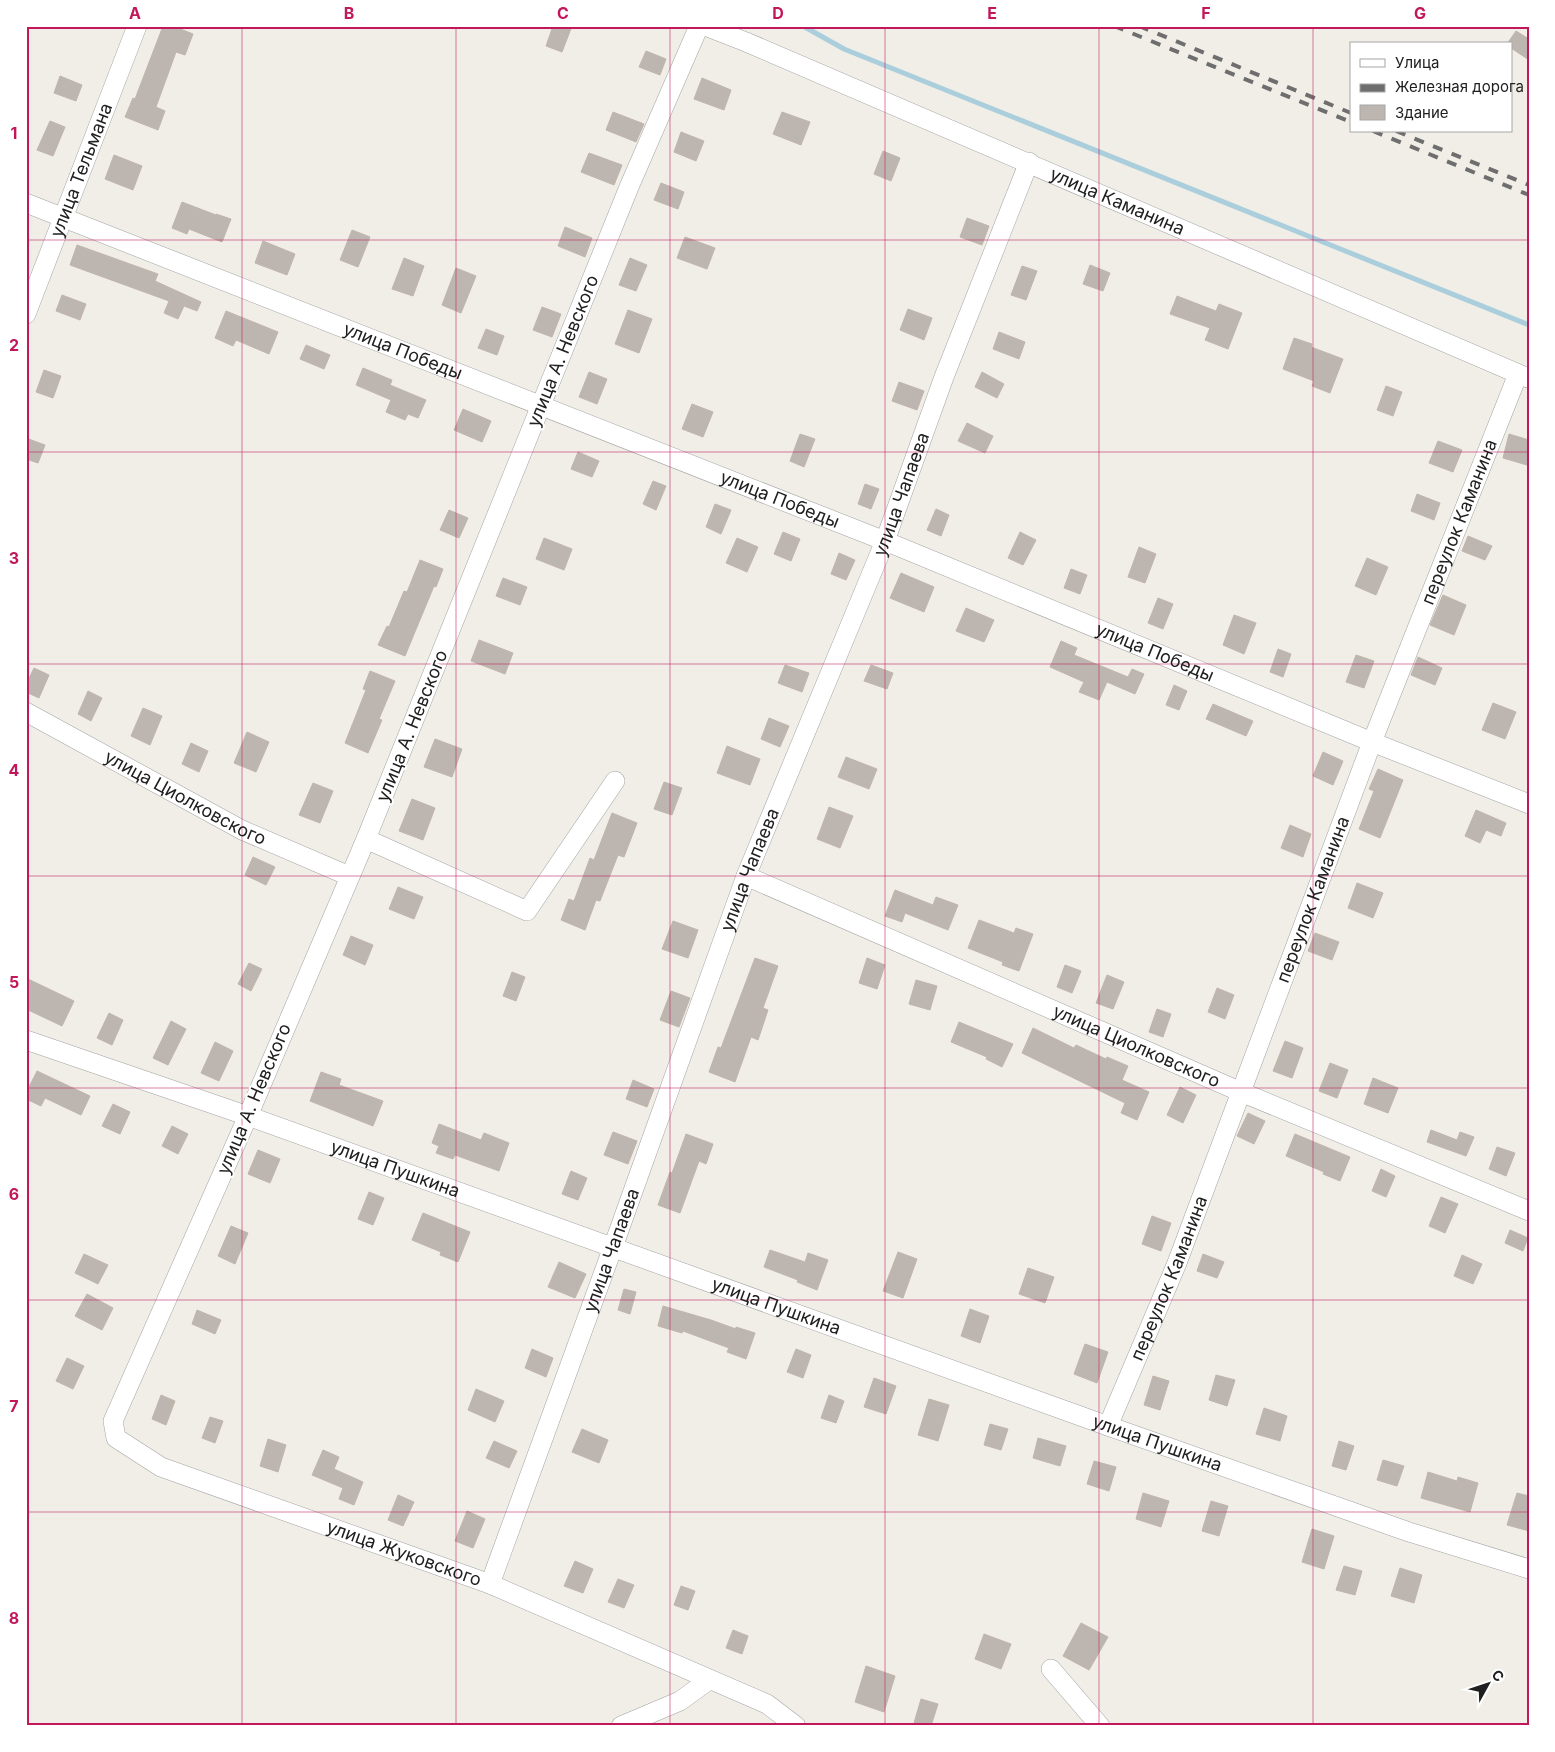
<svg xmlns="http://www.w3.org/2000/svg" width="1555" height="1752" font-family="Inter,sans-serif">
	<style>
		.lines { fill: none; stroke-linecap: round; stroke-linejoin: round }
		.stream { stroke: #aacedb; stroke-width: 5 }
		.building { fill: #bdb6b0; stroke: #c1b5aa }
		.minor-casing { stroke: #a4a4a4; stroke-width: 20 }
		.minor { stroke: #fff; stroke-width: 19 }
		.rail { stroke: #6e6e6e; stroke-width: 4; stroke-dasharray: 10 10; stroke-linecap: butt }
		.grid { fill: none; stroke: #c2185b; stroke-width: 1; stroke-opacity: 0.55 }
		.labels { text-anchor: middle; stroke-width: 4; stroke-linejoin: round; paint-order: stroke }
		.street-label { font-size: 18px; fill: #202020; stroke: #fff }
		.neatline { fill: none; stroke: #c2185b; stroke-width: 2 }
		.grid-label { font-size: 16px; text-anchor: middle; font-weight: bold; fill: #c2185b }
	</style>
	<rect width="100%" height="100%" fill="#f0eee7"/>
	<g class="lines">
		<path class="stream" d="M803,26L844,49L1529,325"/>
	</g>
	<path class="building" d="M163,26H173L193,34L185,55L176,52L156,107L165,111L158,130L125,117L133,98L135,99Z
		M553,26H572L562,52L546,46Z
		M1516,31L1529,39V60L1511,48V44H1507Z
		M646,51L666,59L660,75L639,67Z
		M60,76L82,85L76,101L54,93Z
		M702,78L731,90L724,110L694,99Z
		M613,112L644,124L636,142L606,130Z
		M782,112L810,122L801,145L773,134Z
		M50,121L65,127L53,156L37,150Z
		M681,132L704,141L696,161L674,152Z
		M883,151L900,158L891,181L874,174Z
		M589,153L622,165L614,185L581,172Z
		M114,155L142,166L133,190L105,179Z
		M661,183L684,192L678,209L654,200Z
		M182,202L216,215V214L231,219L222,242L189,229L187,234L172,228Z
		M967,218L989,226L982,245L960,237Z
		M565,227L592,238L585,257L558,246Z
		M352,230L370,237L358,267L340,260Z
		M685,237L715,248L707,269L677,258Z
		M263,241L295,254L287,275L255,263Z
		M77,245L158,274L155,281L201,302L197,311L184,306L178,319L164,313L169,301L70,265Z
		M404,258L424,266L413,296L392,289Z
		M630,258L647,265L636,291L619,285Z
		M1090,265L1110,273L1103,291L1083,284Z
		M1022,266L1037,271L1026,300L1011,295Z
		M456,268L476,276L461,313L442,305Z
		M62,295L86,304L80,320L56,311Z
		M1177,296L1216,311L1219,304L1242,313L1228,349L1205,340L1210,328L1170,314Z
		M542,307L561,314L552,337L533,330Z
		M908,309L932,318L924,340L900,330Z
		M628,310L652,319L639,353L615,344Z
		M226,311L278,332L269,354L236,340L233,346L215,338Z
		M486,329L504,336L497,355L478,348Z
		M999,332L1025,342L1019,359L993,349Z
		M1294,338L1312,344L1311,347L1343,359L1330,393L1312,386L1314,381L1283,369Z
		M306,345L330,355L324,369L300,359Z
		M363,368L392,380L390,385L426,400L418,418L408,414L405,420L386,412L391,400L356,385Z
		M44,370L61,376L53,398L36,392Z
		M589,372L607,379L597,404L579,397Z
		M982,372L1004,384L997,398L975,387Z
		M899,382L924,391L917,410L892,401Z
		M1386,386L1402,392L1393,416L1377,410Z
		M692,404L713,412L703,437L682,429Z
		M463,409L491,421L482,442L454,430Z
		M967,423L993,436L985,453L958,441Z
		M800,434L815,439L804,467L790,461Z
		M1509,434L1529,440V457L1527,465L1503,458Z
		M26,438L45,445L38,463L26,459Z
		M1438,441L1462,450L1453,472L1429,463Z
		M578,452L599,461L592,477L571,469Z
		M653,481L666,486L656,510L643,504Z
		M865,484L879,489L871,509L858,504Z
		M1417,494L1440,503L1434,520L1411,511Z
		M715,504L731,510L721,534L706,527Z
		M936,509L949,515L941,536L927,530Z
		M449,510L468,518L459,538L440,530Z
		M783,532L800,539L791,561L774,554Z
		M1020,532L1036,540L1023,565L1008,558Z
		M1468,536L1492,546L1485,560L1462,551Z
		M544,538L572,549L564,570L536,559Z
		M737,538L758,547L747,572L726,563Z
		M1139,547L1156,554L1145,583L1128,577Z
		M839,553L855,560L846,580L831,574Z
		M1367,558L1388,567L1376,595L1355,586Z
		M420,560L443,569L436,587L434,586L405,656L378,645L387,626L389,627L404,591L407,592Z
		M1071,569L1087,575L1080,594L1064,588Z
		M901,573L934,587L924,612L890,598Z
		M503,578L527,587L520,605L496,596Z
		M1443,595L1466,605L1454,635L1430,625Z
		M1158,598L1173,604L1163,629L1148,623Z
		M966,608L994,620L984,642L956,631Z
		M1234,615L1256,623L1244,654L1223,645Z
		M479,640L513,653L505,674L471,661Z
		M1061,641L1077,648L1074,655L1128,677L1132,669L1144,674L1135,694L1107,682L1099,700L1079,692L1084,682L1050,667Z
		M1278,649L1291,654L1283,677L1270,672Z
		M1356,655L1374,661L1364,688L1346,682Z
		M1418,657L1442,668L1435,685L1411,675Z
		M785,665L809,673L802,692L778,683Z
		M871,665L893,673L887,689L864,681Z
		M34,668L49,675L39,698L26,692V685Z
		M370,671L395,681L379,719L382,720L368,753L345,743L366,690L363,689Z
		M1174,685L1187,691L1179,710L1166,705Z
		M88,691L102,698L91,721L78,714Z
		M1493,703L1516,712L1505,739L1482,730Z
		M1213,704L1253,721L1246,736L1206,719Z
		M143,708L162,716L150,745L131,736Z
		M769,718L789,726L780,747L761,739Z
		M247,732L269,742L256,772L234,763Z
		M435,739L462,749L452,777L424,767Z
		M191,743L208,751L199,772L182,764Z
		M727,746L760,759L750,785L717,773Z
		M1323,752L1343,761L1333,785L1313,776Z
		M846,757L877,769L869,789L838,777Z
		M1378,769L1403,780L1380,838L1359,829L1374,791L1369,789Z
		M664,782L682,788L672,815L654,809Z
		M313,783L333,791L320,823L299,815Z
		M412,799L435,808L423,840L399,831Z
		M829,807L853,816L840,848L817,839Z
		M1476,810L1506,823L1501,836L1486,830L1480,843L1465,836Z
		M612,813L637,823L624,857L618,855L600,901L596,900L585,930L561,920L569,899L574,901L590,858L594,860Z
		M1290,825L1311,834L1303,857L1281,848Z
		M253,857L275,867L266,885L245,875Z
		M1357,883L1383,893L1373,918L1348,908Z
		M398,887L423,897L414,919L389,909Z
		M895,890L933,905L936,897L958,905L948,930L905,913L902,922L885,916Z
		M979,920L1014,933L1016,928L1033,934L1019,971L1002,965L1003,962L968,948Z
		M673,921L698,930L688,958L662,949Z
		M1315,933L1339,942L1332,960L1308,951Z
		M351,936L373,945L365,965L343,955Z
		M755,958L778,966L763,1008L768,1010L758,1040L751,1037L735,1082L709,1072L718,1047L721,1048Z
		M867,958L885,965L877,989L859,983Z
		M249,963L262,969L251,991L238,984Z
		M1065,965L1081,971L1072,993L1057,987Z
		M512,972L525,977L516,1001L503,996Z
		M1107,975L1124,982L1113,1009L1096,1003Z
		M26,978L74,1001L62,1026L26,1009Z
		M916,980L937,986L930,1010L909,1004Z
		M1217,988L1234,995L1225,1019L1208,1012Z
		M671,991L690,998L679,1027L660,1020Z
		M1157,1009L1171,1014L1163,1037L1149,1032Z
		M109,1013L123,1020L112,1045L97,1038Z
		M171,1021L186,1029L168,1065L153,1058Z
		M959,1022L1013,1044L1002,1067L986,1059L987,1057L951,1042Z
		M1033,1028L1074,1048L1076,1045L1106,1059L1107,1057L1128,1066L1122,1080L1149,1092L1137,1120L1121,1113L1125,1103L1022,1053Z
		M1285,1041L1303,1048L1292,1078L1273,1071Z
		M215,1042L233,1051L219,1081L201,1073Z
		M1330,1063L1348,1070L1337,1098L1319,1091Z
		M37,1071L90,1096L81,1115L45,1098L41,1106L26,1099V1093Z
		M321,1072L341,1079L339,1085L383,1101L373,1126L310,1101Z
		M1373,1078L1398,1088L1388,1113L1364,1104Z
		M633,1080L654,1089L647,1107L626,1099Z
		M1180,1087L1196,1095L1183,1123L1167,1115Z
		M113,1104L130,1112L120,1134L102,1126Z
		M1248,1113L1265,1121L1254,1144L1237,1136Z
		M439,1124L481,1140L484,1133L509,1143L499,1171L455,1155L453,1159L436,1153L439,1146L432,1143Z
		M172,1126L188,1134L178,1154L162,1146Z
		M1431,1130L1457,1140L1460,1132L1474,1137L1466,1156L1427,1142Z
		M613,1132L637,1141L628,1164L604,1155Z
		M686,1134L713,1144L706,1164L699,1161L680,1213L658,1205L670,1172L672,1173Z
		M1295,1134L1350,1157L1340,1181L1323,1174L1324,1172L1286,1156Z
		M1497,1147L1515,1153L1506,1176L1489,1169Z
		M258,1150L280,1159L270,1183L248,1174Z
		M1381,1169L1395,1176L1386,1197L1372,1191Z
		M571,1171L587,1178L578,1200L562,1194Z
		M369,1192L384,1198L373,1225L358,1219Z
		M1441,1197L1458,1204L1445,1233L1429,1226Z
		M423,1213L470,1232L458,1262L440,1255L441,1252L412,1240Z
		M1152,1216L1171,1223L1161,1251L1142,1244Z
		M231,1226L248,1233L235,1264L218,1256Z
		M1510,1230L1528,1238L1523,1251L1505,1243Z
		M770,1250L805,1262L808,1253L828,1260L817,1290L797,1282L798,1280L764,1267Z
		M898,1252L917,1259L903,1298L883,1291Z
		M84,1254L108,1265L98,1284L75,1273Z
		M1203,1254L1224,1262L1217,1278L1197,1271Z
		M1462,1255L1482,1264L1473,1284L1454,1276Z
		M559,1262L586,1274L575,1298L548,1287Z
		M1028,1268L1054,1277L1045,1303L1019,1294Z
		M624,1289L636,1292L630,1314L618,1310Z
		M87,1294L113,1308L102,1330L75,1316Z
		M663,1306L711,1320L736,1329V1327L755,1333L746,1359L727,1352L729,1348L683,1331L682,1333L658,1326Z
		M970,1309L989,1316L980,1343L961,1336Z
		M197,1310L221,1320L215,1334L192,1324Z
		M1085,1344L1108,1352L1097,1383L1074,1374Z
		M532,1349L553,1358L546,1377L525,1368Z
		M796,1349L811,1355L803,1378L787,1372Z
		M67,1358L84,1366L73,1389L56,1381Z
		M1216,1375L1235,1380L1227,1406L1209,1400Z
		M1153,1376L1169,1381L1160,1410L1144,1405Z
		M874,1378L896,1386L886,1414L864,1407Z
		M476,1389L504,1401L495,1422L468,1410Z
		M161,1395L175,1401L166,1425L152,1419Z
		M829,1395L844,1401L836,1423L821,1418Z
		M929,1399L949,1405L938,1441L918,1435Z
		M1264,1408L1287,1416L1280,1441L1256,1434Z
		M210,1417L223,1421L215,1443L202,1438Z
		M990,1424L1008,1429L1001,1450L984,1445Z
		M582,1429L608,1440L599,1463L572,1452Z
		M1038,1438L1066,1446L1060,1466L1033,1458Z
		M268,1439L286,1445L278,1472L260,1466Z
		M494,1441L517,1451L509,1468L486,1458Z
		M1339,1441L1354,1446L1346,1470L1332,1466Z
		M323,1450L339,1457L334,1469L363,1482L354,1505L339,1499L343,1488L312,1475Z
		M1383,1460L1404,1466L1397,1486L1377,1480Z
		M1094,1461L1116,1467L1109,1491L1087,1484Z
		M1428,1472L1457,1481L1458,1477L1478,1483L1470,1512L1421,1498Z
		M1143,1493L1169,1501L1161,1527L1136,1519Z
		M1517,1493L1529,1496V1531L1507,1525Z
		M398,1495L414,1502L403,1526L388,1520Z
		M1211,1501L1228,1506L1219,1536L1202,1531Z
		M467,1511L485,1519L473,1548L455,1541Z
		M1312,1529L1334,1536L1324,1569L1302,1562Z
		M575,1561L593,1569L583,1593L564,1586Z
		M1344,1566L1362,1571L1355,1595L1336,1590Z
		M1400,1568L1422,1575L1414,1603L1391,1596Z
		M618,1579L634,1585L624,1608L608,1602Z
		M681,1586L695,1591L688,1610L674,1605Z
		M1081,1623L1108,1637L1089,1670L1063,1656Z
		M733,1630L748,1636L742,1654L726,1648Z
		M984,1634L1011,1644L1001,1669L975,1659Z
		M866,1666L895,1676L884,1712L855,1702Z
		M921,1699L938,1704L931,1726H921L914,1723Z"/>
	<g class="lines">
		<defs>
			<g id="minor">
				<path id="s1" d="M699,26L629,187L366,839L248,1116L113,1421L116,1438L161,1467L490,1584L767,1704L796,1726"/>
				<path id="s2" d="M705,26L746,42L1528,378"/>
				<path id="s3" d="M26,203L885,541L1372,742L1529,804"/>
				<path id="s4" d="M26,314L137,26"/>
				<path id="s5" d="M26,712L242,830L349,876"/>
				<path d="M366,839L527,911L615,781"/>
				<path id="s6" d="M746,876L1241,1092L1529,1211"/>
				<path id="s7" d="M26,1040L248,1116L1108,1426L1409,1532L1529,1569"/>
				<path id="s8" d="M1108,1426L1177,1263L1372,742L1518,374"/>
				<path id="s9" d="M490,1584L613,1247L746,876L885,541L944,377L1029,162"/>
				<path d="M1051,1669L1100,1726"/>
				<path d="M621,1726L680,1701L709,1680"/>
			</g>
		</defs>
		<use href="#minor" class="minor-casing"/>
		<use href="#minor" class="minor"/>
		<path class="rail" d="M1114,26L1351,122
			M1139,26L1351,113
			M1373,131L1529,195
			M1396,131L1529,185"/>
	</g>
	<path class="grid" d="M242,26V1726M456,26V1726M670,26V1726M885,26V1726M1099,26V1726M1313,26V1726M26,240H1529M26,452H1529M26,664H1529M26,876H1529M26,1088H1529M26,1300H1529M26,1512H1529"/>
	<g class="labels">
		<g class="street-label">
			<text dy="6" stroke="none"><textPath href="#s4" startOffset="154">улица Тельмана</textPath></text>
			<text dy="6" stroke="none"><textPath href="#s2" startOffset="448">улица Каманина</textPath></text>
			<text dy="6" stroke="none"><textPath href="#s3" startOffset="405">улица Победы</textPath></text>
			<text transform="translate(563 351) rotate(-68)" y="6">улица А. Невского</text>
			<text dy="6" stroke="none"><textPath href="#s9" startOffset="1165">улица Чапаева</textPath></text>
			<text dy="6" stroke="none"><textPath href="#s3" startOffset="810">улица Победы</textPath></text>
			<text dy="6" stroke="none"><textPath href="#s8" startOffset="970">переулок Каманина</textPath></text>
			<text dy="6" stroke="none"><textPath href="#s3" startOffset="1215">улица Победы</textPath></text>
			<text transform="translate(412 726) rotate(-68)" y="6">улица А. Невского</text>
			<text dy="6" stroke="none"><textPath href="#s5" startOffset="181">улица Циолковского</textPath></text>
			<text dy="6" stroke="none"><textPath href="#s9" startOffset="760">улица Чапаева</textPath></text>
			<text dy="6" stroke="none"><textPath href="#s8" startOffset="565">переулок Каманина</textPath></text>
			<text dy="6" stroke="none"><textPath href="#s6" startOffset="426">улица Циолковского</textPath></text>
			<text transform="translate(254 1099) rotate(-67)" y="6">улица А. Невского</text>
			<text dy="6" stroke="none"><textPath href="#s7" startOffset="391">улица Пушкина</textPath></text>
			<text dy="6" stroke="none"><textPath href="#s9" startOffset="355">улица Чапаева</textPath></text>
			<text dy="6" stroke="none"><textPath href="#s8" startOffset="160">переулок Каманина</textPath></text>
			<text dy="6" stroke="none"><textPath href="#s7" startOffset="796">улица Пушкина</textPath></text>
			<text dy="6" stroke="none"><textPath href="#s7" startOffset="1201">улица Пушкина</textPath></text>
			<text dy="6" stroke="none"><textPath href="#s1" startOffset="1842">улица Жуковского</textPath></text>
		</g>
	</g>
	<rect width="1555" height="1752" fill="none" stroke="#ffffff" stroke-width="55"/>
	<rect x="1350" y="42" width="162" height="90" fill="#ffffff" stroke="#a6a6a6"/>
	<rect x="1360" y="59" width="25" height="8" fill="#ffffff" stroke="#a6a6a6"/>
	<text x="1395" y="68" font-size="15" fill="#202020">Улица</text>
	<rect x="1360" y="84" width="25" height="8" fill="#6e6e6e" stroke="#a6a6a6"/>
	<text x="1395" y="92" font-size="15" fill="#202020">Железная дорога</text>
	<rect x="1360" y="105" width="25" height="15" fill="#bdb6b0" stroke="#a6a6a6"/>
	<text x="1395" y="118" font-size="15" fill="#202020">Здание</text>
	<g transform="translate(1488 1684) rotate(50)" stroke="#ffffff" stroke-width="4" paint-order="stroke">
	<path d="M0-4L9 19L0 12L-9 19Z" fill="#202020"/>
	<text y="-8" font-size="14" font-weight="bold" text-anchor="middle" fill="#202020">С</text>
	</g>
	<rect x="28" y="28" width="1500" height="1696" class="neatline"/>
	<g class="grid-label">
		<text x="135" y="19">A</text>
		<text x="349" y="19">B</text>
		<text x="563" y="19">C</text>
		<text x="778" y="19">D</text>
		<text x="992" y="19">E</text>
		<text x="1206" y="19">F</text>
		<text x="1420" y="19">G</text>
		<text x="14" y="139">1</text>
		<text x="14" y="351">2</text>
		<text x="14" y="564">3</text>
		<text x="14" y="776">4</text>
		<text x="14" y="988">5</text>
		<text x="14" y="1200">6</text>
		<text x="14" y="1412">7</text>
		<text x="14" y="1624">8</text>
	</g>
</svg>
